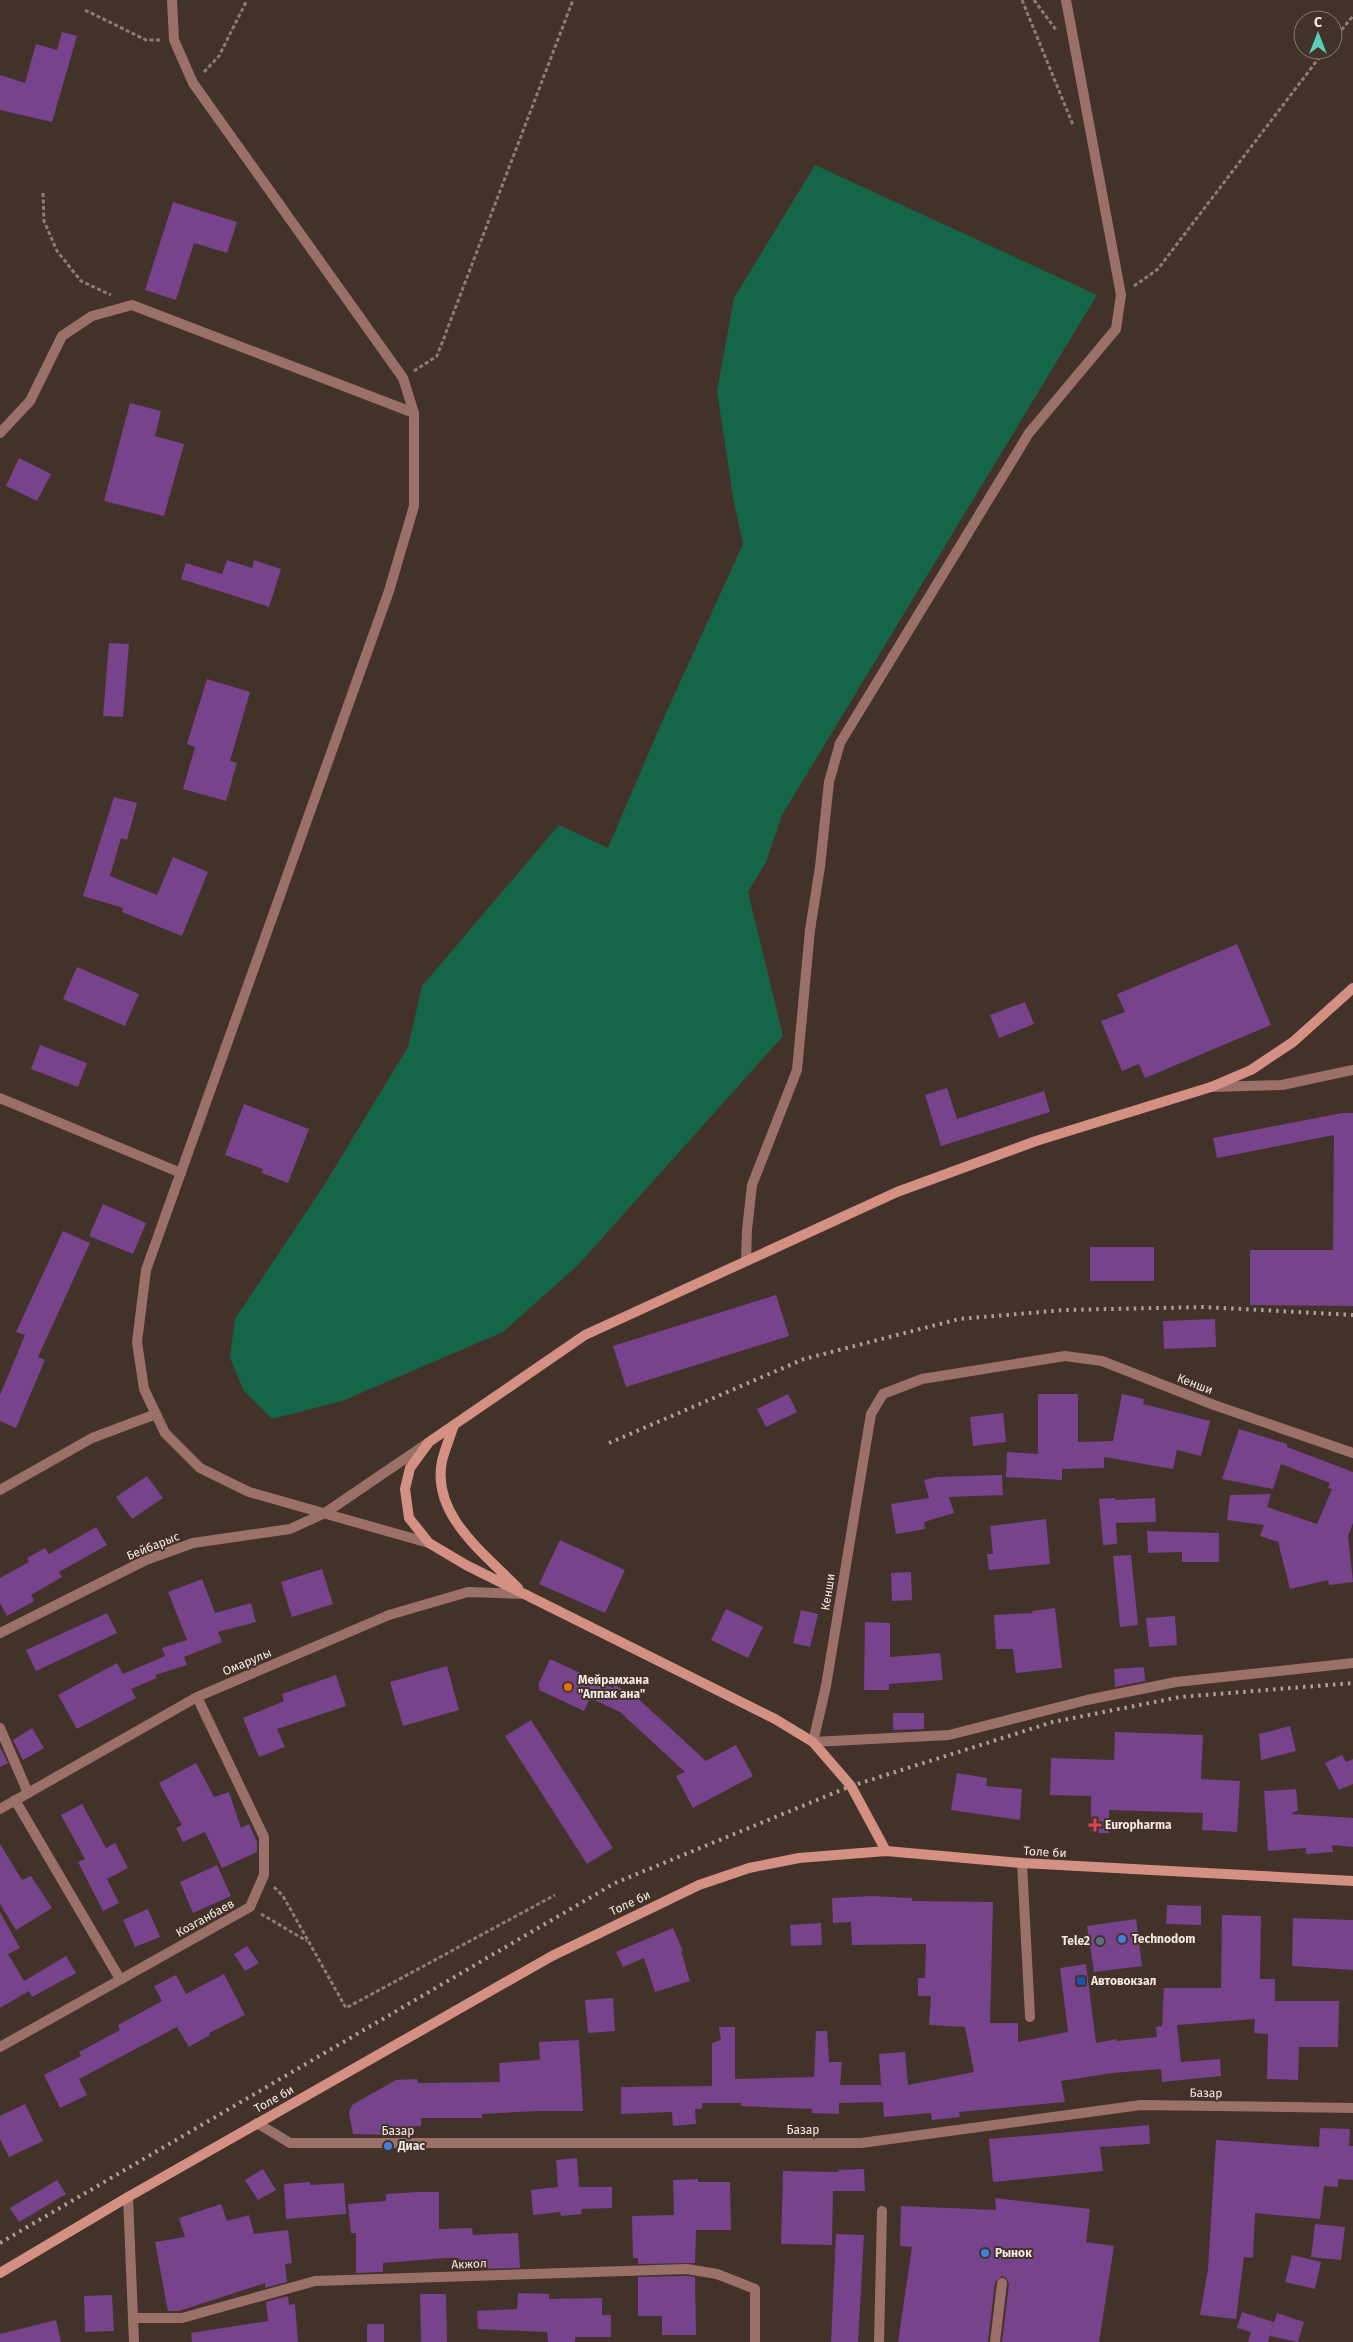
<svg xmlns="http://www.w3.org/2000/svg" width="1353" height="2342" font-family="'Fira Sans',sans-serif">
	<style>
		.green { fill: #156649 }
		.building { fill: #76438c }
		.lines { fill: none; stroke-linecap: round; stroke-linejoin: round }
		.path { stroke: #8c7d75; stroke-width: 3; stroke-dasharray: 4 2.5; stroke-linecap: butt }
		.service { stroke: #9b7068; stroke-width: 10 }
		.minor { stroke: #9b7068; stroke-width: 10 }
		.secondary { stroke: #d39083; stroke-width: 10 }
		.rail { stroke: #aea099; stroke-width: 4; stroke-dasharray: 2.5 5; stroke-linecap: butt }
		.food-dot { fill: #e8710a; stroke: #433229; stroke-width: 2 }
		.health-dot { fill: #e0444e; stroke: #433229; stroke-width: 2 }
		.shop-dot { fill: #3f7fe0; stroke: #433229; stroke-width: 2 }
		.service-dot { fill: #5c6f8a; stroke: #433229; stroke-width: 2 }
		.transit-dot { fill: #1a4fb4; stroke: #433229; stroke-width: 2 }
		.labels { text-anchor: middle; stroke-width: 4; stroke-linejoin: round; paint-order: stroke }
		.street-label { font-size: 12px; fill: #f4e8e2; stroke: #433229 }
		.poi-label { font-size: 12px; font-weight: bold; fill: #f4e8e2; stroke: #433229; text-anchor: start }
	</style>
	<rect width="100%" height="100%" fill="#433229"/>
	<path class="green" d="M815,165L1097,295L782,815L766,862L748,892L783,1036L578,1265L503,1332L342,1401L272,1419L244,1391L230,1358L235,1319L323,1187L408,1047L422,986L559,825L608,848L661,724L743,544L733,497L717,391L734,298Z"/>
	<path class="building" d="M62,32L77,36L52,122L0,110V75L25,83L36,44L57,50Z
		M173,202L237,222L227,253L194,243L176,300L145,290Z
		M130,403L161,411L155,436L184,444L164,516L104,501Z
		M19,458L51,474L37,501L6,486Z
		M227,560L252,568L254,560L281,569L269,607L181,579L186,563L222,574Z
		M109,643L129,644L123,717L103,716Z
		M207,679L250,692L230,761L237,763L226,801L183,789L195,747L187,744Z
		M114,797L137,803L127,840L121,838L110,876L157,895L173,857L208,872L182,936L122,912L123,908L83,896Z
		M1237,944L1271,1025L1145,1078L1139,1064L1122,1071L1101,1021L1125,1012L1117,994Z
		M77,967L139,994L125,1026L63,999Z
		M1025,1002L1034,1024L999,1038L990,1015Z
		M40,1045L87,1063L78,1087L31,1069Z
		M947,1088L957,1119L1044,1091L1050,1112L941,1146L925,1095Z
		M244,1104L309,1129L288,1183L262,1173L263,1169L225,1155Z
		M1342,1113H1353V1306L1250,1305V1250H1333L1334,1135L1217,1158L1213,1138Z
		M103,1204L146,1223L133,1254L89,1236Z
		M63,1231L90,1243L38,1357L45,1360L16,1428L0,1421V1395L25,1335L16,1332Z
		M1090,1247H1154V1281H1090Z
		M776,1295L789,1336L626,1387L613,1346Z
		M1215,1319L1216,1347L1164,1349L1163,1321Z
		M788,1394L797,1412L766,1427L757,1409Z
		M1038,1394H1078V1442L1113,1441L1122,1394L1144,1399L1143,1404L1210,1421L1201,1456L1177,1450L1173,1469L1104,1457V1468L1062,1469V1480L1006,1477L1007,1452L1038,1454Z
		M1003,1413L1006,1442L973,1446L970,1417Z
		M1239,1429L1287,1444V1447L1353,1472V1523L1348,1536L1353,1582L1329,1585L1328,1580L1290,1589L1278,1542L1260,1536L1264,1525L1227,1520L1230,1495L1271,1494L1267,1507L1317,1524L1332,1489L1328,1488L1330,1483L1281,1464L1273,1489L1222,1479Z
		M1002,1475L1003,1495L949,1497L954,1513L924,1522L925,1529L896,1534L891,1504L929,1498L924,1480L936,1477Z
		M147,1476L163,1498L132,1519L116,1497Z
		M1115,1498V1500L1155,1498L1156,1522L1116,1523L1117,1544L1103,1545L1099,1499Z
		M1046,1519L1050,1564L989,1570L987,1554H993L990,1526Z
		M96,1527L107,1545L59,1572L62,1577L31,1595L34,1601L7,1616L0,1603V1578L29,1562L27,1558L45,1548L49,1554Z
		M1147,1531L1219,1533V1562H1182V1552L1148,1553Z
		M560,1540L625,1570L605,1613L539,1584Z
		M1131,1555L1138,1625L1120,1627L1113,1556Z
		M322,1569L333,1604L292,1617L281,1582Z
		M911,1572L912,1600L892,1601L891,1573Z
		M202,1579L215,1613L251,1603L256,1622L218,1632L222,1642L184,1657L187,1665L155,1675L157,1678L131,1689L136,1698L77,1729L58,1695L117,1663L123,1674L165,1656L162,1648L187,1640L168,1592Z
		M1055,1608L1062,1668L1016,1673L1013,1649H996L994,1615L1033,1613L1032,1611Z
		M726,1609L763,1627L748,1658L711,1640Z
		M801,1610L818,1614L810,1647L793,1643Z
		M107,1613L117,1633L36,1671L26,1650Z
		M1175,1616L1177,1645L1149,1647L1146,1618Z
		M865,1622L890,1623V1657L940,1653L943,1680L889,1684V1690H864Z
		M550,1659L613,1688L614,1685L633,1694L706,1761L736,1745L753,1776L693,1808L676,1776L685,1772L620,1712L590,1698L584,1711L539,1690V1683Z
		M447,1666L459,1710L403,1726L390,1682Z
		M1144,1667L1145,1681L1115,1687L1114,1669Z
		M336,1675L346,1706L277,1729L285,1747L259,1757L243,1718L284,1701L282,1694Z
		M893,1713H924V1729L893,1730Z
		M531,1720L613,1848L587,1864L505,1736Z
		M1290,1726L1296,1751L1261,1760L1259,1734Z
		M32,1728L44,1748L23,1760L13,1740Z
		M1115,1732L1203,1735L1201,1779L1240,1781L1237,1832L1202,1830L1203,1813L1109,1810V1833H1091V1796L1050,1795L1051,1758L1114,1760Z
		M0,1747L8,1763L0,1767Z
		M1342,1755L1346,1762L1353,1759V1784L1339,1790L1325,1763Z
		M196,1763L214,1797L229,1792L241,1828L249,1824L257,1842V1852L222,1868L205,1832L183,1842L176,1828L182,1825L159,1783Z
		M957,1773L987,1778L986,1786L1022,1789L1020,1820L951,1810Z
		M1296,1789L1298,1810L1291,1814L1353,1818V1847L1332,1845L1333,1852L1306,1854V1848L1268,1851L1264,1791Z
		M82,1804L106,1848L115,1843L128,1868L107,1879L119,1903L103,1911L78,1862L85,1859L61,1815Z
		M0,1844L22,1880L31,1876L52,1908L16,1930L0,1904Z
		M217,1865L231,1896L193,1913L180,1882Z
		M871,1896L912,1898V1901L993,1902L990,2023H1018V2042L1068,2032L1060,1968L1086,1964L1096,2043L1116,2039L1117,2041L1157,2037L1156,2027L1162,2026L1164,1988H1221L1222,1915L1261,1916L1260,1979H1275V2001H1339L1338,2047H1299L1298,2080L1267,2079L1268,2034L1254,2033L1255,2019L1177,2025L1181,2062L1220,2059L1221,2076L1162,2082L1161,2069L1113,2073L1061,2081L1065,2102L959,2112L960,2117L932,2120L931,2113L884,2117L883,2102L839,2103V2114L812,2113V2109L741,2106V2103H702V2109H695L696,2124L673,2126L672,2112L621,2114V2087L712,2086V2043L721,2040L719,2027H735V2079L814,2077L816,2031H827L829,2062H842L840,2085H881L879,2054L905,2052L908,2085L974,2072L965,2027L929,2025L931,1996H918V1978H925L926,1944L852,1945L851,1922L833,1923L832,1898Z
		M1167,1905L1201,1906V1925L1166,1924Z
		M148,1909L160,1937L135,1947L123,1920Z
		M0,1912L20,1948L8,1954L24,1981L66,1956L76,1973L32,1997L29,1991L0,2008Z
		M1293,1918L1353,1920V1970L1292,1966Z
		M1136,1919L1142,1966L1094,1972L1087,1926Z
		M821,1923L822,1945L791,1946L790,1925Z
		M673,1928L683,1951H681L690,1981L655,1992L644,1958L623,1967L616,1952Z
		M247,1946L259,1963L245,1971L234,1954Z
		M224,1974L245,2015L209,2033L210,2035L189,2047L177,2027L79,2079L87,2095L60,2108L44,2075L81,2056L79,2052L120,2030L118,2025L162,2001L154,1986L176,1975L186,1994Z
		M613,1998L615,2031L588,2033L585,2000Z
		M579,2040L583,2111H537L482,2114V2118H421V2126L389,2128L390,2135L353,2134L349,2113L352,2105L396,2080L417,2079L418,2083L500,2082L499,2063L540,2060L539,2042Z
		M25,2104L43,2141L9,2157L0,2139V2116Z
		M1149,2125L1150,2144L1100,2147L1103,2171L993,2182L989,2139Z
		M1320,2128L1350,2129L1349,2146H1353V2180L1338,2179V2187L1324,2186L1320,2219L1255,2213L1253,2258L1244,2257L1236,2319L1200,2315L1208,2269L1216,2140L1319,2147Z
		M577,2158L579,2187H612V2208L581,2209L582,2214L561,2216L560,2212L533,2215L531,2190L558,2187L556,2160Z
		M263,2169L276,2190L258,2200L245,2180Z
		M864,2169L865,2191H833L832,2245L781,2244L783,2171L838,2172V2170Z
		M698,2179V2182H730L731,2230H696L695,2263L638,2264V2258H633L632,2216L674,2215L673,2180Z
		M57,2180L66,2194L19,2222L10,2208Z
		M310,2182V2185L344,2183L346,2214L286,2219L284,2184Z
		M418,2192H439V2229L472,2228L473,2235L518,2233L520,2268L460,2269L459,2258H446L383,2263V2272L356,2273V2233H351L348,2204L386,2201V2194Z
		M995,2198L1090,2209L1086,2242L1114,2246L1099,2342H1002L1009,2284L1006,2278L1002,2276L995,2282L988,2342H898L912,2247L900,2246L901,2206L996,2210Z
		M221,2204L227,2221L249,2215L254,2234L288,2230L292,2263L285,2264L287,2282L265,2288V2283L179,2311H168L155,2242L185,2237L179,2218Z
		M1315,2224L1345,2227L1341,2260L1311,2257Z
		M836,2234L864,2235L858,2342H831Z
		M1292,2255L1321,2262L1315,2289L1285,2282Z
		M687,2276L695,2277L696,2335H662V2316H638V2277Z
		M518,2293L549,2294V2299L602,2298V2315H611V2337H575V2342H548L547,2332L478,2329L477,2311L517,2309Z
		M420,2294H446L447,2342H421Z
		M112,2295L114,2331L85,2332L84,2296Z
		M288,2296L289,2305L295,2304L298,2342H192L191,2333L268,2321L266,2302Z
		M1242,2312L1274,2322L1268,2342H1248L1251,2332L1237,2328Z
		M1277,2313L1304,2322L1298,2342L1270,2336Z
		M56,2320L61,2342H0V2334Z
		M367,2324H384V2342H367Z"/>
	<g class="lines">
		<path class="path" d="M1022,0L1073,125
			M1034,0L1056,30
			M85,10L146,40H161
			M1333,40L1353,16
			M204,72L219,56L247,0
			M43,193L44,221L57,251L81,281L111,295
			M1134,286L1158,269L1325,50
			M414,371L437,356L573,0
			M274,1887L283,1896L346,2008L555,1895
			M261,1914L307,1941"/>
		<path class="service" d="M0,433L30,401L62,336L92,316L132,305L414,413
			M1211,1087L1282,1085L1353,1070
			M0,1728L28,1793
			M1022,1863L1030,2017
			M879,2342L882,2211
			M995,2342L1002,2283"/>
		<path class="minor" d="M172,0L174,40L193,83L403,378L414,413V506L389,591L146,1270L137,1342L144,1389L165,1433L200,1468L249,1492L429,1543
			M0,1098L181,1173
			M746,1261L747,1230L752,1185L797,1070L810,930L820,867L829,782L840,743L1029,433L1116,329L1121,295L1066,0
			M1353,1453L1214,1405L1102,1361L1065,1356L922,1379L883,1394L871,1414L826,1686L813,1742L949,1735L1087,1700L1176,1682L1353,1663
			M0,1490L92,1438L156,1414
			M0,1633L146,1560L193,1543L290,1529L325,1513L428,1443
			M15,1800L120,1979
			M0,1809L197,1697L389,1615L468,1592L524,1594
			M0,2047L250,1907L264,1875V1837L197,1697
			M257,2123L290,2143H861L1141,2105L1353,2108
			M128,2197L134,2342
			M133,2318H182L315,2281L687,2269L717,2274L755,2289V2342"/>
		<path class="secondary" d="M454,1425C450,1437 445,1449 442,1461C431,1515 485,1554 518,1588
			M886,1851L851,1786L813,1742L775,1719L466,1565L429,1543L409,1518L405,1489L410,1468L429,1442L585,1335L897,1192L1036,1141L1211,1087L1251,1070L1293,1042L1353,988
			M0,2273L128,2197L552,1956L699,1885L749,1868L799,1858L886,1851L1022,1863L1353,1881"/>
		<path class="rail" d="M609,1443L804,1359L959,1319L1065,1310L1204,1307L1353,1315
			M0,2243L615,1883L851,1786L1053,1722L1180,1697L1353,1683"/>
	</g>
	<circle class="food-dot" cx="568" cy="1687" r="5"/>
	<path class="health-dot" d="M1092.5 1817.5h5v5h5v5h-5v5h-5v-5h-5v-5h5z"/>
	<g class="shop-dot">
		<circle cx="1122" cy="1939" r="5"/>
		<circle cx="388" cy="2146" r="5"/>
		<circle cx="985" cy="2253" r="5"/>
	</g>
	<circle class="service-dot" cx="1100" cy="1941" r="5"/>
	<rect class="transit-dot" x="1076" y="1976" width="10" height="10" rx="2.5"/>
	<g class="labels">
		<g class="street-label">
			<text transform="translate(1195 1384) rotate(21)" y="4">Кенши</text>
			<text transform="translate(153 1546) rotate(-22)" y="4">Бейбарыс</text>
			<text transform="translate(828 1592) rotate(-81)" y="4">Кенши</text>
			<text transform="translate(247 1662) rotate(-23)" y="4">Омарулы</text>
			<text transform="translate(1045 1852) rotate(3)" y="4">Толе би</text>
			<text transform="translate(630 1903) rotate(-25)" y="4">Толе би</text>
			<text transform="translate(205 1918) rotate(-29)" y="4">Козганбаев</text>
			<text transform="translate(1206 2093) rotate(1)" y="4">Базар</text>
			<text transform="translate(274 2099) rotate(-29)" y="4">Толе би</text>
			<text x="803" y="2134">Базар</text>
			<text x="398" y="2135">Базар</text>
			<text transform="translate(469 2264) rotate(-2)" y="4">Акжол</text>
		</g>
		<g class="poi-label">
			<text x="578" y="1684">Мейрамхана<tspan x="578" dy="14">"Аппак ана"</tspan></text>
			<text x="1105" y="1829">Europharma</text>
			<text x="1132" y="1943">Technodom</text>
			<text x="1090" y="1945" text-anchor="end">Tele2</text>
			<text x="1091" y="1985">Автовокзал</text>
			<text x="398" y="2150">Диас</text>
			<text x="995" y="2257">Рынок</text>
		</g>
	</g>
	<g transform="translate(1318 35)"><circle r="24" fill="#433229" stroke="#8a7b73"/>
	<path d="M0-4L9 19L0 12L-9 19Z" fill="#5cceba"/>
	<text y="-8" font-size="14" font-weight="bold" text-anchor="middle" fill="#f4e8e2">С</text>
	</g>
</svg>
